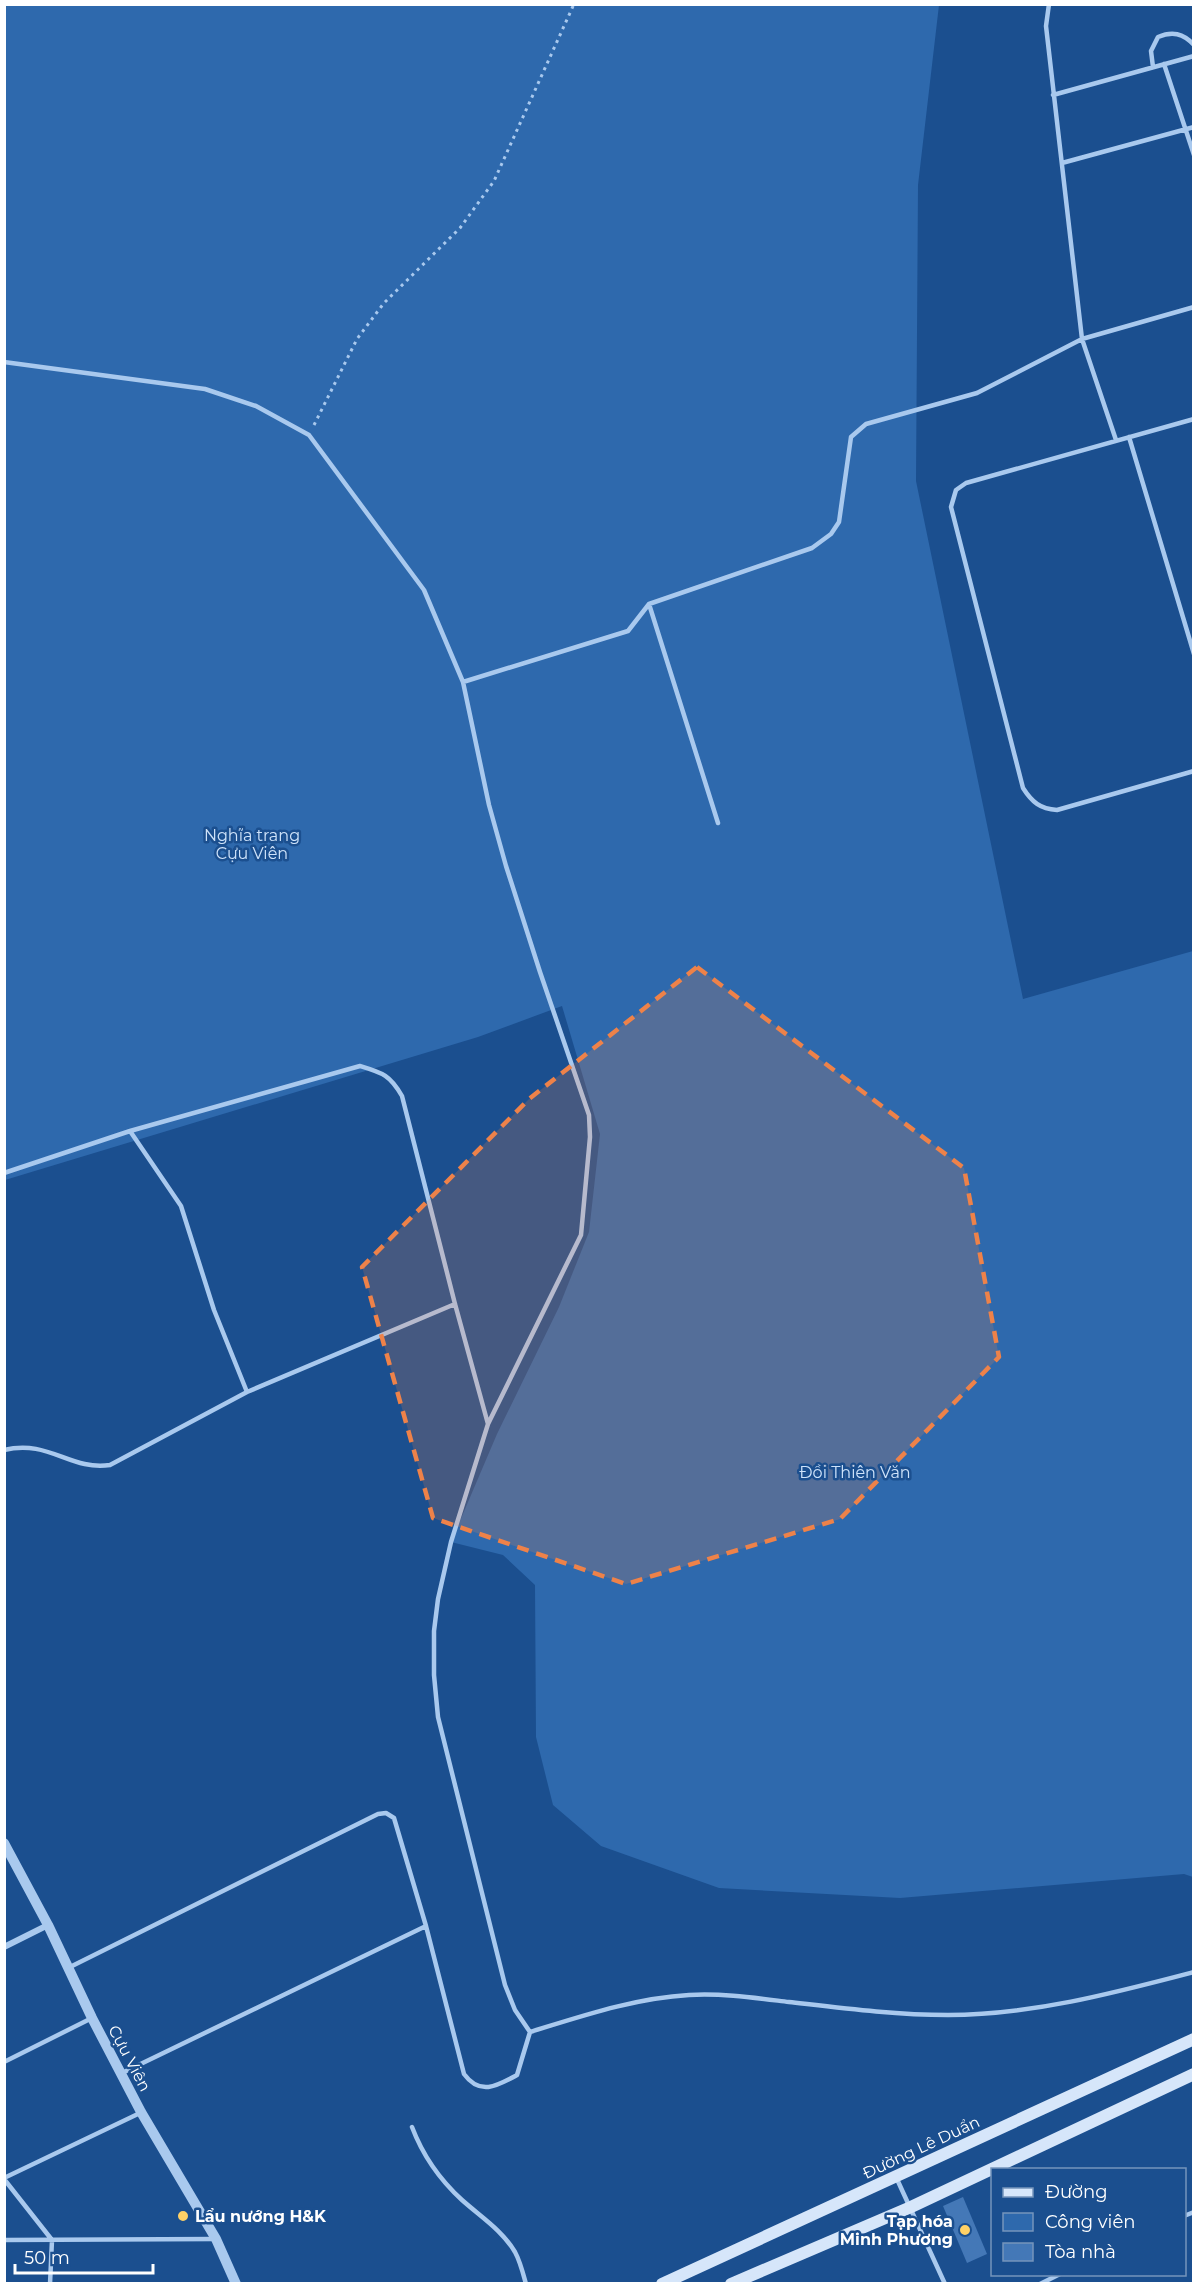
<svg xmlns="http://www.w3.org/2000/svg" width="1198" height="2288" font-family="Montserrat,sans-serif">
	<style>
		.green { fill: #2e69ad }
		.building { fill: #4478b7 }
		.lines { fill: none; stroke-linecap: round; stroke-linejoin: round }
		.path { stroke: #a9c9ee; stroke-width: 3; stroke-dasharray: 3 4.5; stroke-linecap: butt }
		.service { stroke: #a9c9ee; stroke-width: 4.5 }
		.minor { stroke: #a9c9ee; stroke-width: 6 }
		.tertiary { stroke: #a9c9ee; stroke-width: 10 }
		.secondary { stroke: #d6e6fa; stroke-width: 12 }
		.marked { fill: #ee8249; fill-opacity: 0.2; stroke: #ee8249; stroke-width: 4.5; stroke-dasharray: 12 8; stroke-linejoin: round }
		.poi-dot { fill: #ffd166; stroke: #1b4f8f; stroke-width: 2 }
		.labels { text-anchor: middle; stroke-width: 5; stroke-linejoin: round; paint-order: stroke }
		.park-label { font-size: 16px; fill: #cfe3fa; stroke: #1b4f8f }
		.street-label { font-size: 16px; fill: #fff; stroke: #1b4f8f }
		.poi-label { font-size: 16px; font-weight: bold; fill: #fff; stroke: #1b4f8f; text-anchor: start }
	</style>
	<rect width="100%" height="100%" fill="#1b4f8f"/>
	<path class="green" d="M5,5H939L918,185L916,481L1023,999L1193,951V1877L1184,1874L900,1898L719,1888L601,1846L553,1805L536,1737L535,1585L503,1555L451,1542L497,1434L559,1307L589,1232L600,1134L562,1006L478,1037L5,1180Z"/>
	<path class="building" d="M963,2197L987,2254L967,2263L943,2206Z"/>
	<g class="lines">
		<path class="path" d="M314,425L357,339L384,303L460,228L494,181L574,4"/>
		<path class="service" d="M1049,4L1046,26L1082,339L1116,440
			M1164,64L1194,155
			M1153,67L1151,51L1158,37C1172,31 1183,33 1194,45
			M1053,95L1194,56
			M1062,163L1194,127
			M4,362L205,389L256,406L309,435L424,590L463,682L489,805L506,866L540,972L589,1115L590,1137L581,1235L488,1424L451,1542L438,1599L434,1631V1675L438,1717L505,1985L515,2010L530,2032C582,2016 635,1998 689,1995C722,1993 756,1998 789,2002C841,2008 895,2015 948,2015C1031,2015 1114,1993 1194,1972
			M1194,419L966,483L956,490L951,507L1023,788C1032,802 1040,809 1057,810L1194,771
			M1129,437L1194,654
			M649,604L718,823
			M463,682L628,631L649,604L812,548L831,534L839,522L851,437L866,424L977,393L1082,339L1194,307
			M130,1131L181,1206L214,1310L247,1392
			M4,1173L130,1131L360,1066C383,1073 390,1075 402,1096L455,1304L488,1424
			M4,1450C49,1439 70,1471 110,1465L247,1392L455,1304
			M68,1968L378,1814L386,1813L394,1818L426,1926L464,2074C480,2096 497,2086 517,2075L530,2032
			M4,2062L92,2018
			M122,2073L426,1926
			M412,2127C423,2156 439,2179 462,2200C481,2217 502,2230 515,2252C520,2261 523,2273 526,2284
			M896,2177L945,2284
			M4,2178L140,2113
			M4,2179L52,2240L50,2284
			M1184,2216L1194,2212
			M4,2240L216,2239
			M1040,2284L1060,2274"/>
		<path class="minor" d="M4,1947L48,1925"/>
		<path class="tertiary" d="M4,1843L48,1925L92,2018L141,2112L216,2239L236,2284"/>
		<path class="secondary" d="M662,2284L1194,2039
			M731,2284L911,2207L1194,2074"/>
	</g>
	<path class="marked" d="M697,967L964,1168L999,1357L840,1519L626,1584L433,1518L362,1267L529,1099Z"/>
	<g class="poi-dot">
		<circle cx="183" cy="2216" r="6"/>
		<circle cx="965" cy="2230" r="6"/>
	</g>
	<g class="labels">
		<g class="park-label">
			<text x="252" y="841">Nghĩa trang<tspan x="252" dy="18">Cựu Viên</tspan></text>
			<text x="855" y="1478">Đồi Thiên Văn</text>
		</g>
		<g class="street-label">
			<text transform="translate(130 2058) rotate(62)" y="6">Cựu Viên</text>
			<text transform="translate(921 2147) rotate(-25)" y="6">Đường Lê Duẩn</text>
		</g>
		<g class="poi-label">
			<text x="195" y="2222">Lẩu nướng H&amp;K</text>
			<text x="953" y="2227" text-anchor="end">Tạp hóa<tspan x="953" dy="18">Minh Phương</tspan></text>
		</g>
	</g>
	<rect width="1198" height="2288" fill="none" stroke="#ffffff" stroke-width="12"/>
	<rect x="991" y="2168" width="195" height="108" fill="#1b4f8f" stroke="#7695bc" stroke-width="1.5"/>
	<rect x="1003" y="2188" width="30" height="9" fill="#d6e6fa" stroke="#7695bc" stroke-width="1.5"/>
	<text x="1045" y="2198" font-size="18" fill="#ffffff">Đường</text>
	<rect x="1003" y="2213" width="30" height="18" fill="#2e69ad" stroke="#7695bc" stroke-width="1.5"/>
	<text x="1045" y="2228" font-size="18" fill="#ffffff">Công viên</text>
	<rect x="1003" y="2243" width="30" height="18" fill="#4478b7" stroke="#7695bc" stroke-width="1.5"/>
	<text x="1045" y="2258" font-size="18" fill="#ffffff">Tòa nhà</text>
	<path d="M15 2264v9h138v-9" fill="none" stroke="#ffffff" stroke-width="3"/>
	<text x="24" y="2264" font-size="18" fill="#ffffff" stroke="#1b4f8f" stroke-width="4.5" paint-order="stroke">50 m</text>
</svg>
